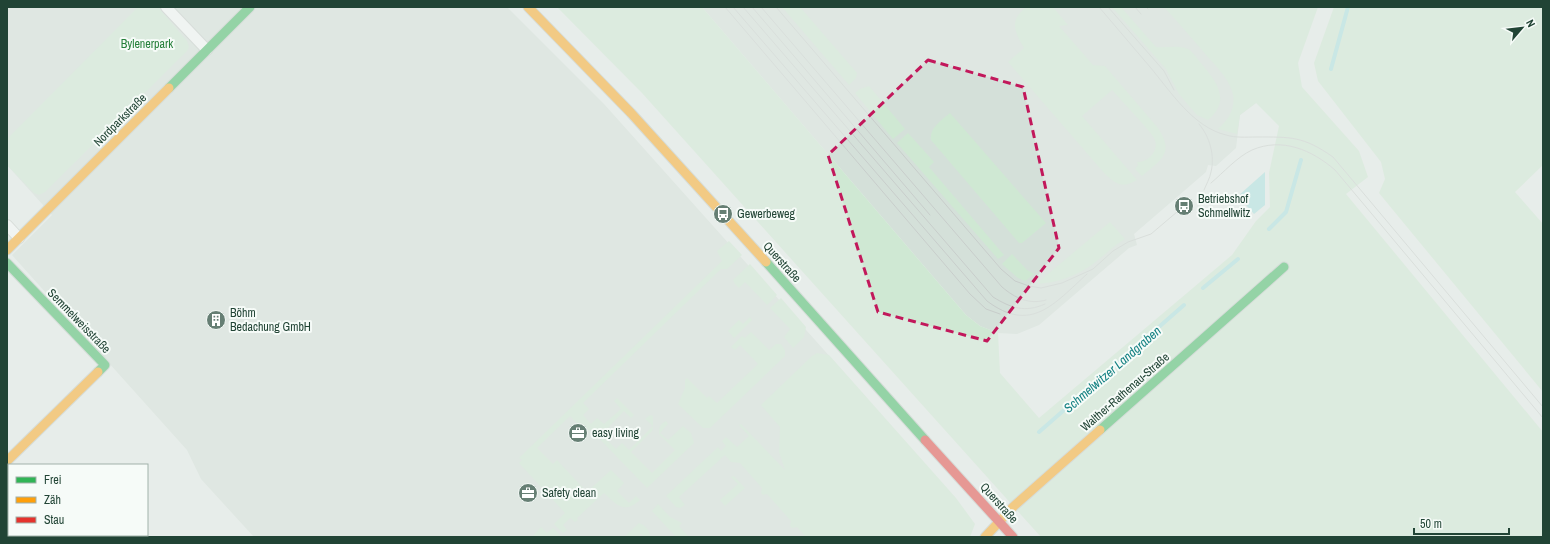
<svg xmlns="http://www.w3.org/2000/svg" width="1550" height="544" font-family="'Archivo Narrow',sans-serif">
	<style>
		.built { fill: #d4e0d9 }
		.green { fill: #cfe8d3 }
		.water { fill: #a4e0df }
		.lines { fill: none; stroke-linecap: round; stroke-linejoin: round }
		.stream { stroke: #a4e0df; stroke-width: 4 }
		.street-casing { stroke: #c4cac7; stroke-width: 12 }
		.fast-casing { stroke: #c0c9c5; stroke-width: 11 }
		.slow-casing { stroke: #c0c9c5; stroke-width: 11 }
		.jam-casing { stroke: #c0c9c5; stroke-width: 11 }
		.street { stroke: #fbfcfc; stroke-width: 10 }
		.fast { stroke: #30b455; stroke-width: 9 }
		.slow { stroke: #ff9f0a; stroke-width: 9 }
		.jam { stroke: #e5322d; stroke-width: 9 }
		.tram { stroke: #c8cdcb; stroke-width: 1 }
		.marked { fill: none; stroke: #c2185b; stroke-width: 3; stroke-dasharray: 8 5; stroke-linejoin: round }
		.labels { text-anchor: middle; stroke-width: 4; stroke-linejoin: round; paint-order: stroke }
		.park-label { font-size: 12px; fill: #26803b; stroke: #f6fbf8 }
		.street-label { font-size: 12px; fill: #214435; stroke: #f6fbf8 }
		.poi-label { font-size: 12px; fill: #214435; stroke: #f6fbf8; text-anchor: start }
		.water-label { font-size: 13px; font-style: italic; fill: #138082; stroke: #f6fbf8 }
	</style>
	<rect width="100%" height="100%" fill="#e7edea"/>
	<path class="built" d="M7,7H507L604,104L866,397L964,537H254L201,479L187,450L12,255L52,215L7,165Z
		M702,7H1178L1256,103L1240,115L1236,148L1216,166L1208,165L1206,172L1134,234L1137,245L1129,248L1039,325L1017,334L998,333L980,326L966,315Z"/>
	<path class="green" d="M138,7H158L187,41L189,47L187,51L45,192L39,195L34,193L7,165V139Z
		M557,7H702L966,315L980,326L998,333L1000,373L1039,418L1232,255L1256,221L1270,207L1269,173L1279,126L1256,103L1240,115L1237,134L1218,129C1229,119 1237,106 1232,91C1228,78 1216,66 1207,56C1193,40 1179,23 1164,7H1318L1298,63L1302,87L1359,151L1368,177L1346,194L1543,432V537H1041L642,93Z
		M782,7H800L857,73L856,78L849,85Z
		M1027,7H1053L1068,25L1059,26L1093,65L1105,66L1158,128C1175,154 1161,160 1142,176L1135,169L1138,165L1137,162C1149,162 1160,150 1154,138C1151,133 1146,128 1142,123C1132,112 1122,101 1112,90L1082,116L1137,180C1122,189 1116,184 1105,174L1008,62L1024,48C1015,32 1008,20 1027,7Z
		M1112,7H1121L1156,47C1167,48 1178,45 1188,49C1192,51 1197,58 1200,62C1216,81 1232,100 1208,120L1197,115L1189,106L1179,94L1166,69Z
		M1334,7H1543V165L1515,192L1543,224V392L1379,193L1385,179L1381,162L1318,81L1314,63Z
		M869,86L905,129L893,139L855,93L860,89Z
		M950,113L1046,223L1022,243H1019L931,140C929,128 942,120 950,113Z
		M908,133L934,162L929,167L1004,255L998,259L897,143Z
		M1110,222L1125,239C1113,246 1104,256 1093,264C1077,276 1056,283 1036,284Z
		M729,241L742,255L727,269H721L583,403L589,409L583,415L591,424L597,418L604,424L621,409L614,401L617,398L634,415L631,418L624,411L608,428L614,434L607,440L616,449L622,443L629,450L653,426L645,419L650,415L653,416V428L652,431L631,452L652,473L675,450L659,434C659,427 660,424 666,421L668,424L660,433L668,440L683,426L691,433L694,443L647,488L590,429L586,433L570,416L537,448L553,464L557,460L587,492L611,470L624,483L617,491L629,503L636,496L640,500C624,515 616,504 604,493L577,518L578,520L575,522L570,518L563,525L567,530L563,533L554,524L565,513L519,463L522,460L519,458L722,261L717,251Z
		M1012,254L1027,270L1034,274L1025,281L1018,278L1002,264Z
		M750,264L777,295L767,305L745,282L739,288L735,284L733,280Z
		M781,298L806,327L804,337L793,348L784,337L790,329L770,308Z
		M750,317L752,320L734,338L728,331L739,320L743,324Z
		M751,332L769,350L776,344H781L785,350V356L710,428H703L678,404L685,388V380L687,378L707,398L709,396L717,403L758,364L740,345L735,350L731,347L742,336L745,338Z
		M817,353L829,355L956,498L975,524L970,537H806L797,527L792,528L790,526L791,521L767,494L763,495L761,493L762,488L740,463L731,462L725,455L679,497L685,505L680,508L676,507L666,496L718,447L721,451L726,446L722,441L726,437L737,447L749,436L739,425L741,424L785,470L779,452L780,427L761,405L812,356Z
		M734,476L745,488L725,506L720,500L738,484L731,477Z
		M658,504L670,517L682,523L679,526L689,537H676L652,511Z
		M639,523C645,525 650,530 650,537H644L641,534L638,537H624Z
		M541,527L547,533L553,528L560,535L558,537H532Z"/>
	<path class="water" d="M1265,172V205L1254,214L1238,196Z"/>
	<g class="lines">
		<path class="stream" d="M1331,69L1348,7
			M1269,229L1286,212L1301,160
			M1203,288L1238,259
			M1039,432L1184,305"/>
		<defs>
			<path id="street" d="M166,7L207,50
				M7,225L19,238"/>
			<path id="fast" d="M169,88L250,7
				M766,262L925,440
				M7,263L105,365L98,372
				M1100,430L1284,267"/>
			<path id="slow" d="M528,7L631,113L766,262
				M7,250L169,88
				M7,461L98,372
				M985,537L1014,506L1100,430"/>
			<path id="jam" d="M925,440L1013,537"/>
		</defs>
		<use href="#street" class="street-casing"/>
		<use href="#fast" class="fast-casing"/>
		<use href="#slow" class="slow-casing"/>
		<use href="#jam" class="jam-casing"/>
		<use href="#street" class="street"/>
		<use href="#fast" class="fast"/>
		<use href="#slow" class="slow"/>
		<use href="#jam" class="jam"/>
		<path class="tram" d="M725,7L970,294L986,309L1000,314
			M733,7L987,301C1031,334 1054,304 1087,274
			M743,7L993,297C1011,308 1025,313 1045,304
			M752,7L930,215
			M761,7L1002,287C1015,298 1029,305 1046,300
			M776,7L1001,269L1015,281L1029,286L1041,288L1062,283L1093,269L1113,251L1128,242L1151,234L1184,206
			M1099,7C1116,27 1133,47 1150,67C1171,92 1193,127 1226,135C1236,138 1246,137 1256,137C1291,137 1303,136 1333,157L1543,407
			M1108,7L1164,71L1174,90
			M1135,7L1141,14
			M1146,7L1148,9
			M1199,124C1210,137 1215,156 1211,172C1210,178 1206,185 1204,190
			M1211,183C1224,172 1237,157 1252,150C1282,137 1312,150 1335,170L1543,418"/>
	</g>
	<path d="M0 0H1550V544H0ZM928,60L1023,87L1059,248L987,341L878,312L828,155Z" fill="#e7edea" fill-opacity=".55" fill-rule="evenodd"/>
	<path class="marked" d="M928,60L1023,87L1059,248L987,341L878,312L828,155Z"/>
	<defs>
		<symbol id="bus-disc" viewBox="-11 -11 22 22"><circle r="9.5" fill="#667f74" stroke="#f6fbf8"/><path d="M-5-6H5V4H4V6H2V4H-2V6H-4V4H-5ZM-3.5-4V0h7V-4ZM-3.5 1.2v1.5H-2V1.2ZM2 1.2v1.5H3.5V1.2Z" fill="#fff"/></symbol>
		<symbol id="building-disc" viewBox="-11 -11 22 22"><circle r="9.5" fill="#667f74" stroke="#f6fbf8"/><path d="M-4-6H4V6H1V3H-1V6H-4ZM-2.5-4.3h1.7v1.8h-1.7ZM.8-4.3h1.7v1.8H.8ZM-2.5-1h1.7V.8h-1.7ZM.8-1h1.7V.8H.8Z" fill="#fff"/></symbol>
		<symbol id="office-disc" viewBox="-11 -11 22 22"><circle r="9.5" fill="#667f74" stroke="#f6fbf8"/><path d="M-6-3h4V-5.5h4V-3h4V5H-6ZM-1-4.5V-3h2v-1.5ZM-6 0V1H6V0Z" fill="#fff"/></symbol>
	</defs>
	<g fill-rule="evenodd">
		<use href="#bus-disc" x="1173" y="195" width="22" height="22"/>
		<use href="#bus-disc" x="712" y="203" width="22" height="22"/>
		<use href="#building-disc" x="205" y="309" width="22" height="22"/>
		<use href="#office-disc" x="567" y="422" width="22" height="22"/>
		<use href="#office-disc" x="517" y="482" width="22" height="22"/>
	</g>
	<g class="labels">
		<g class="park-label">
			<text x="147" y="48">Bylenerpark</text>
		</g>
		<g class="street-label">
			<text transform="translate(120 120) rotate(-45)" y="4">Nordparkstraße</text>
			<text transform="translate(782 262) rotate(48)" y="4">Querstraße</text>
			<text transform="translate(79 321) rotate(46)" y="4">Semmelweisstraße</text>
			<text transform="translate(1125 392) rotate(-41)" y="4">Walther-Rathenau-Straße</text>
			<text transform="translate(999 503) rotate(48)" y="4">Querstraße</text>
		</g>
		<g class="poi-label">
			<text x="1198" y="203">Betriebshof<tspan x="1198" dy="14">Schmellwitz</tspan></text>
			<text x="737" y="218">Gewerbeweg</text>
			<text x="230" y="317">Böhm<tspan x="230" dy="14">Bedachung GmbH</tspan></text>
			<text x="592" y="437">easy living</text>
			<text x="542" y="497">Safety clean</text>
		</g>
		<g class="water-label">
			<text transform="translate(1112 369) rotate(-41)" y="5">Schmelwitzer Landgraben</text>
		</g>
	</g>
	<rect width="1550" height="544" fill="none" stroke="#214435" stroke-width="16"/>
	<rect x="8" y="464" width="140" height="72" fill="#f6fbf8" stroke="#a1b2aa"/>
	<rect x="16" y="477" width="20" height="6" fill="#30b455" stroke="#a1b2aa"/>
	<text x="44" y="484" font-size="12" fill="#214435">Frei</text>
	<rect x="16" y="497" width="20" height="6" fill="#ff9f0a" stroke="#a1b2aa"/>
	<text x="44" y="504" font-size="12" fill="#214435">Zäh</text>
	<rect x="16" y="517" width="20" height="6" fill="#e5322d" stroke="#a1b2aa"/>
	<text x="44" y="524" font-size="12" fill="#214435">Stau</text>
	<g transform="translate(1522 28) rotate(62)" stroke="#f6fbf8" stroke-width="3" paint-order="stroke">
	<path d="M0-3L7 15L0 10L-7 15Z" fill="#214435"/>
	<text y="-6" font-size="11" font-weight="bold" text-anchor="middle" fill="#214435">N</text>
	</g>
	<path d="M1414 528v6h95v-6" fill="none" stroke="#214435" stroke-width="2"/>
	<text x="1420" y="528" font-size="12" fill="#214435" stroke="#f6fbf8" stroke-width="3" paint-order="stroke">50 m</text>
</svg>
